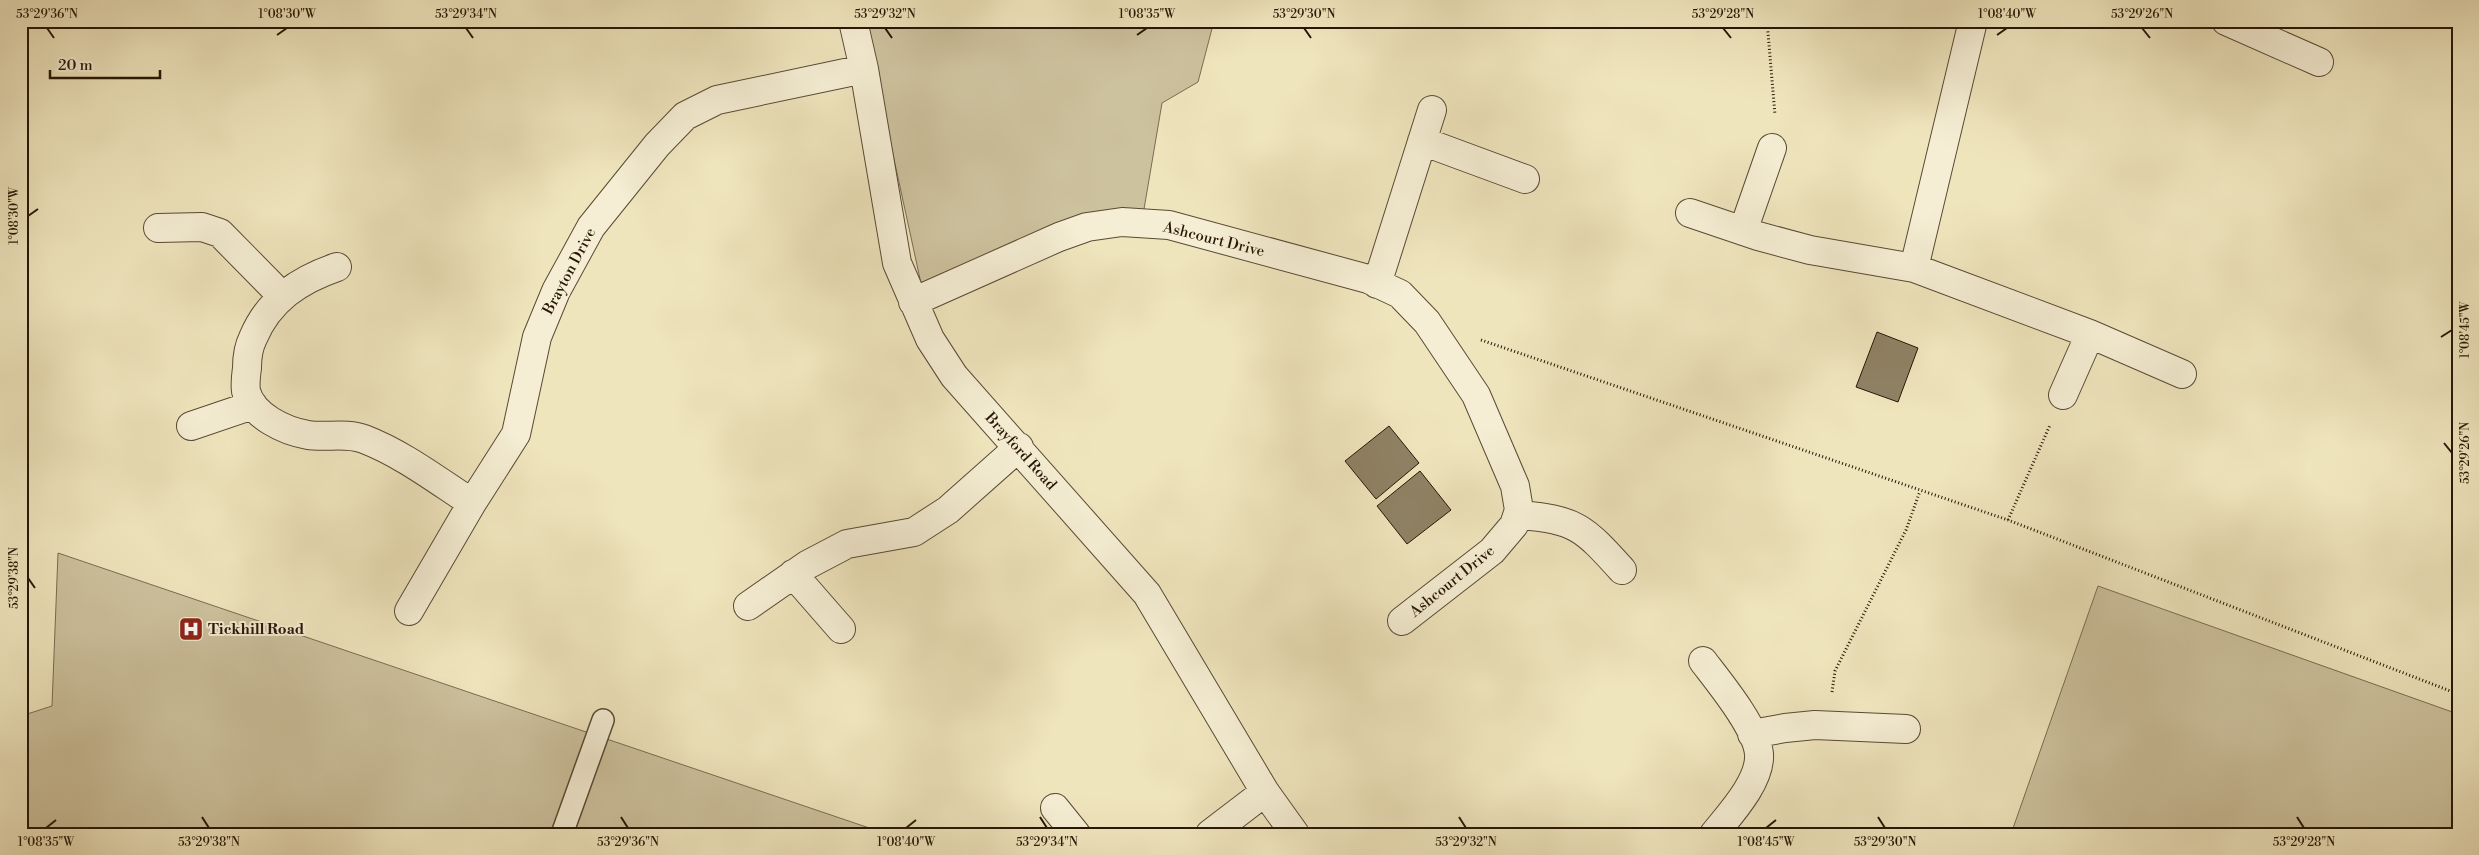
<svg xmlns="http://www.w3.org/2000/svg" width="2479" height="855" font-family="'Libre Bodoni',serif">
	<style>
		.green { fill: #cdc29e; stroke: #7a6c52 }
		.building { fill: #8f8265; stroke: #271606 }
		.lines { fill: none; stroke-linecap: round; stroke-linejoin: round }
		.service-casing { stroke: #594a34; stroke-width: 24 }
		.minor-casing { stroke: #594a34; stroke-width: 30 }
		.path { stroke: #271606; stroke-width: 3; stroke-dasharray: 1 2.5; stroke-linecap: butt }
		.service { stroke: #f5eed4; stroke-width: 21 }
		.minor { stroke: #f5eed4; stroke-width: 28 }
		.ticks { fill: none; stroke: #271606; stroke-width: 2 }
		.labels { text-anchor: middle; stroke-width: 4; stroke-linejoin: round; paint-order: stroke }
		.street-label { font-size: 15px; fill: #271606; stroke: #f5eed4 }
		.poi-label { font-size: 15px; font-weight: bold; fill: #271606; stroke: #f5eed4; text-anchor: start }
		.neatline { fill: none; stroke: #271606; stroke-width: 2 }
		.ticks-label { font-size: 12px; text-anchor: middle; fill: #271606 }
	</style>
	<rect width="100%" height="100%" fill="#efe5bd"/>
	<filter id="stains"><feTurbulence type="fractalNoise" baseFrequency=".004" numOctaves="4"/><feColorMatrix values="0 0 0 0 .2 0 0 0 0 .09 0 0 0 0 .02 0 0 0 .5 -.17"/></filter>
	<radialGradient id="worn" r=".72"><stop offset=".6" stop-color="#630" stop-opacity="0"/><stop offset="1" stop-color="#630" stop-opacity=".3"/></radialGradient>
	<path class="green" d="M864,21H1214L1198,82L1162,103L1143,215L922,288Z
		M58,553L887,834H21V716L52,706Z
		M2098,586L2458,714V834H2011Z"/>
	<path class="building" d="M1877,332L1918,348L1898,402L1856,387Z
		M1389,426L1419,463L1376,499L1345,461Z
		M1420,471L1451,510L1407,544L1377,506Z"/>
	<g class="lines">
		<defs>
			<path id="service" d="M562,834L603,720"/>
			<path id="minor" d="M853,21L864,69L897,263L930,339L954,376L1147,594L1265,792L1295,834
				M2226,21L2319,62
				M1422,141L1525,179
				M1690,213L1758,236L1810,250L1914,268L2090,334L2182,374
				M158,228L202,227L220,233L282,296
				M1743,231L1772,148
				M337,267C299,280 269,300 253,338C249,346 247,358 247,368C246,375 245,384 246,391C252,416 285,431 308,435C326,438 346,432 364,439C403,454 438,481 472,503
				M1914,268L1973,21
				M1377,284L1432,110
				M913,302L1059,237L1087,227L1122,222L1169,225L1368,279L1400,294L1427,322L1476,395L1515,486L1519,510L1514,525L1492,551L1402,621
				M2063,395L2090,334
				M191,426L253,405
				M1518,515C1576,519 1584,528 1622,570
				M793,574L841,629
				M748,606L807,565L847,544L914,532L948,510L1019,447
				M409,611L472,503L516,434L537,337L556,291L591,227L657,145L685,116L717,100L864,69
				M1703,661C1719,682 1757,728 1759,754C1761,781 1730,814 1714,834
				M1752,734L1785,728L1815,725L1906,729
				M1055,808L1076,834
				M1210,834L1265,792"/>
		</defs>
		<use href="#service" class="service-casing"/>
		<use href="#minor" class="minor-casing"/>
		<path class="path" d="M1767,21L1775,115
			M1481,340L2008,520L2458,694
			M2008,520L2050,425
			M1832,692L1835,671L1906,530L1920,491"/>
		<use href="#service" class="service"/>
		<use href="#minor" class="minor"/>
	</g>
	<path class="ticks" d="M47,28L54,38M466,28L473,38M885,28L892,38M1304,28L1311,38M1723,28L1731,38M2142,28L2150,38M277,35L287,28M1137,35L1147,28M1997,35L2007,28M28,216L38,209M2441,337L2452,330M2444,443L2452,453M28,578L35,588M202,817L209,828M621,817L628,828M1040,817L1047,828M1459,817L1466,828M1878,817L1885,828M2297,817L2304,828M46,828L56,820M906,828L916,820M1766,828L1776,820"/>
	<defs>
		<symbol id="hospital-square" viewBox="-11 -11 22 22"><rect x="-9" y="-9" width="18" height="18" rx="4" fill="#8f2418" stroke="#f5eed4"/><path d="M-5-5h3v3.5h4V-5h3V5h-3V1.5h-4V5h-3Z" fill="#fff"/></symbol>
	</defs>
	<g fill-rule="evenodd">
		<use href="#hospital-square" x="177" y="615" width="28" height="28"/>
	</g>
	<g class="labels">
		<g class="street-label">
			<text transform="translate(1214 239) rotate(14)" y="5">Ashcourt Drive</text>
			<text transform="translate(569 271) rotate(-62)" y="5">Brayton Drive</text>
			<text transform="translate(1021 451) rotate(48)" y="5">Brayford Road</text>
			<text transform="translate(1452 581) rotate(-39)" y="5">Ashcourt Drive</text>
		</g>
		<g class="poi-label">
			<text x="208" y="634">Tickhill Road</text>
		</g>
	</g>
	<rect width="2479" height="855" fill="none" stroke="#efe5bd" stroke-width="55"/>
	<path d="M50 70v8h110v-8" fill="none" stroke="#271606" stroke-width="2.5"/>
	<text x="58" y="70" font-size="15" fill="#271606" stroke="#f5eed4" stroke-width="4" paint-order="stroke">20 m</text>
	<rect x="28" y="28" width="2424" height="800" class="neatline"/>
	<g class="ticks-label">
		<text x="47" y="18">53°29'36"N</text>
		<text x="287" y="18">1°08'30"W</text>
		<text x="466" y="18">53°29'34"N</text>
		<text x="885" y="18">53°29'32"N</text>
		<text x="1147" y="18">1°08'35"W</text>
		<text x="1304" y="18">53°29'30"N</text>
		<text x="1723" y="18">53°29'28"N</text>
		<text x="2007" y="18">1°08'40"W</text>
		<text x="2142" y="18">53°29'26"N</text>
		<text transform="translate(14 216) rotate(-90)" y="4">1°08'30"W</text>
		<text transform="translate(2465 330) rotate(-90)" y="4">1°08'45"W</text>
		<text transform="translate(2465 453) rotate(-90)" y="4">53°29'26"N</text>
		<text transform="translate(14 578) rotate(-90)" y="4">53°29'38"N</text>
		<text x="46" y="846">1°08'35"W</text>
		<text x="209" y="846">53°29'38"N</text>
		<text x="628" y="846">53°29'36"N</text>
		<text x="906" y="846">1°08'40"W</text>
		<text x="1047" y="846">53°29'34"N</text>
		<text x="1466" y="846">53°29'32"N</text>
		<text x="1766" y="846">1°08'45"W</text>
		<text x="1885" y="846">53°29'30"N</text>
		<text x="2304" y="846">53°29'28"N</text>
	</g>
	<rect width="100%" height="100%" filter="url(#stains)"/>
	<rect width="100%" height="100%" fill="url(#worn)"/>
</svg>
